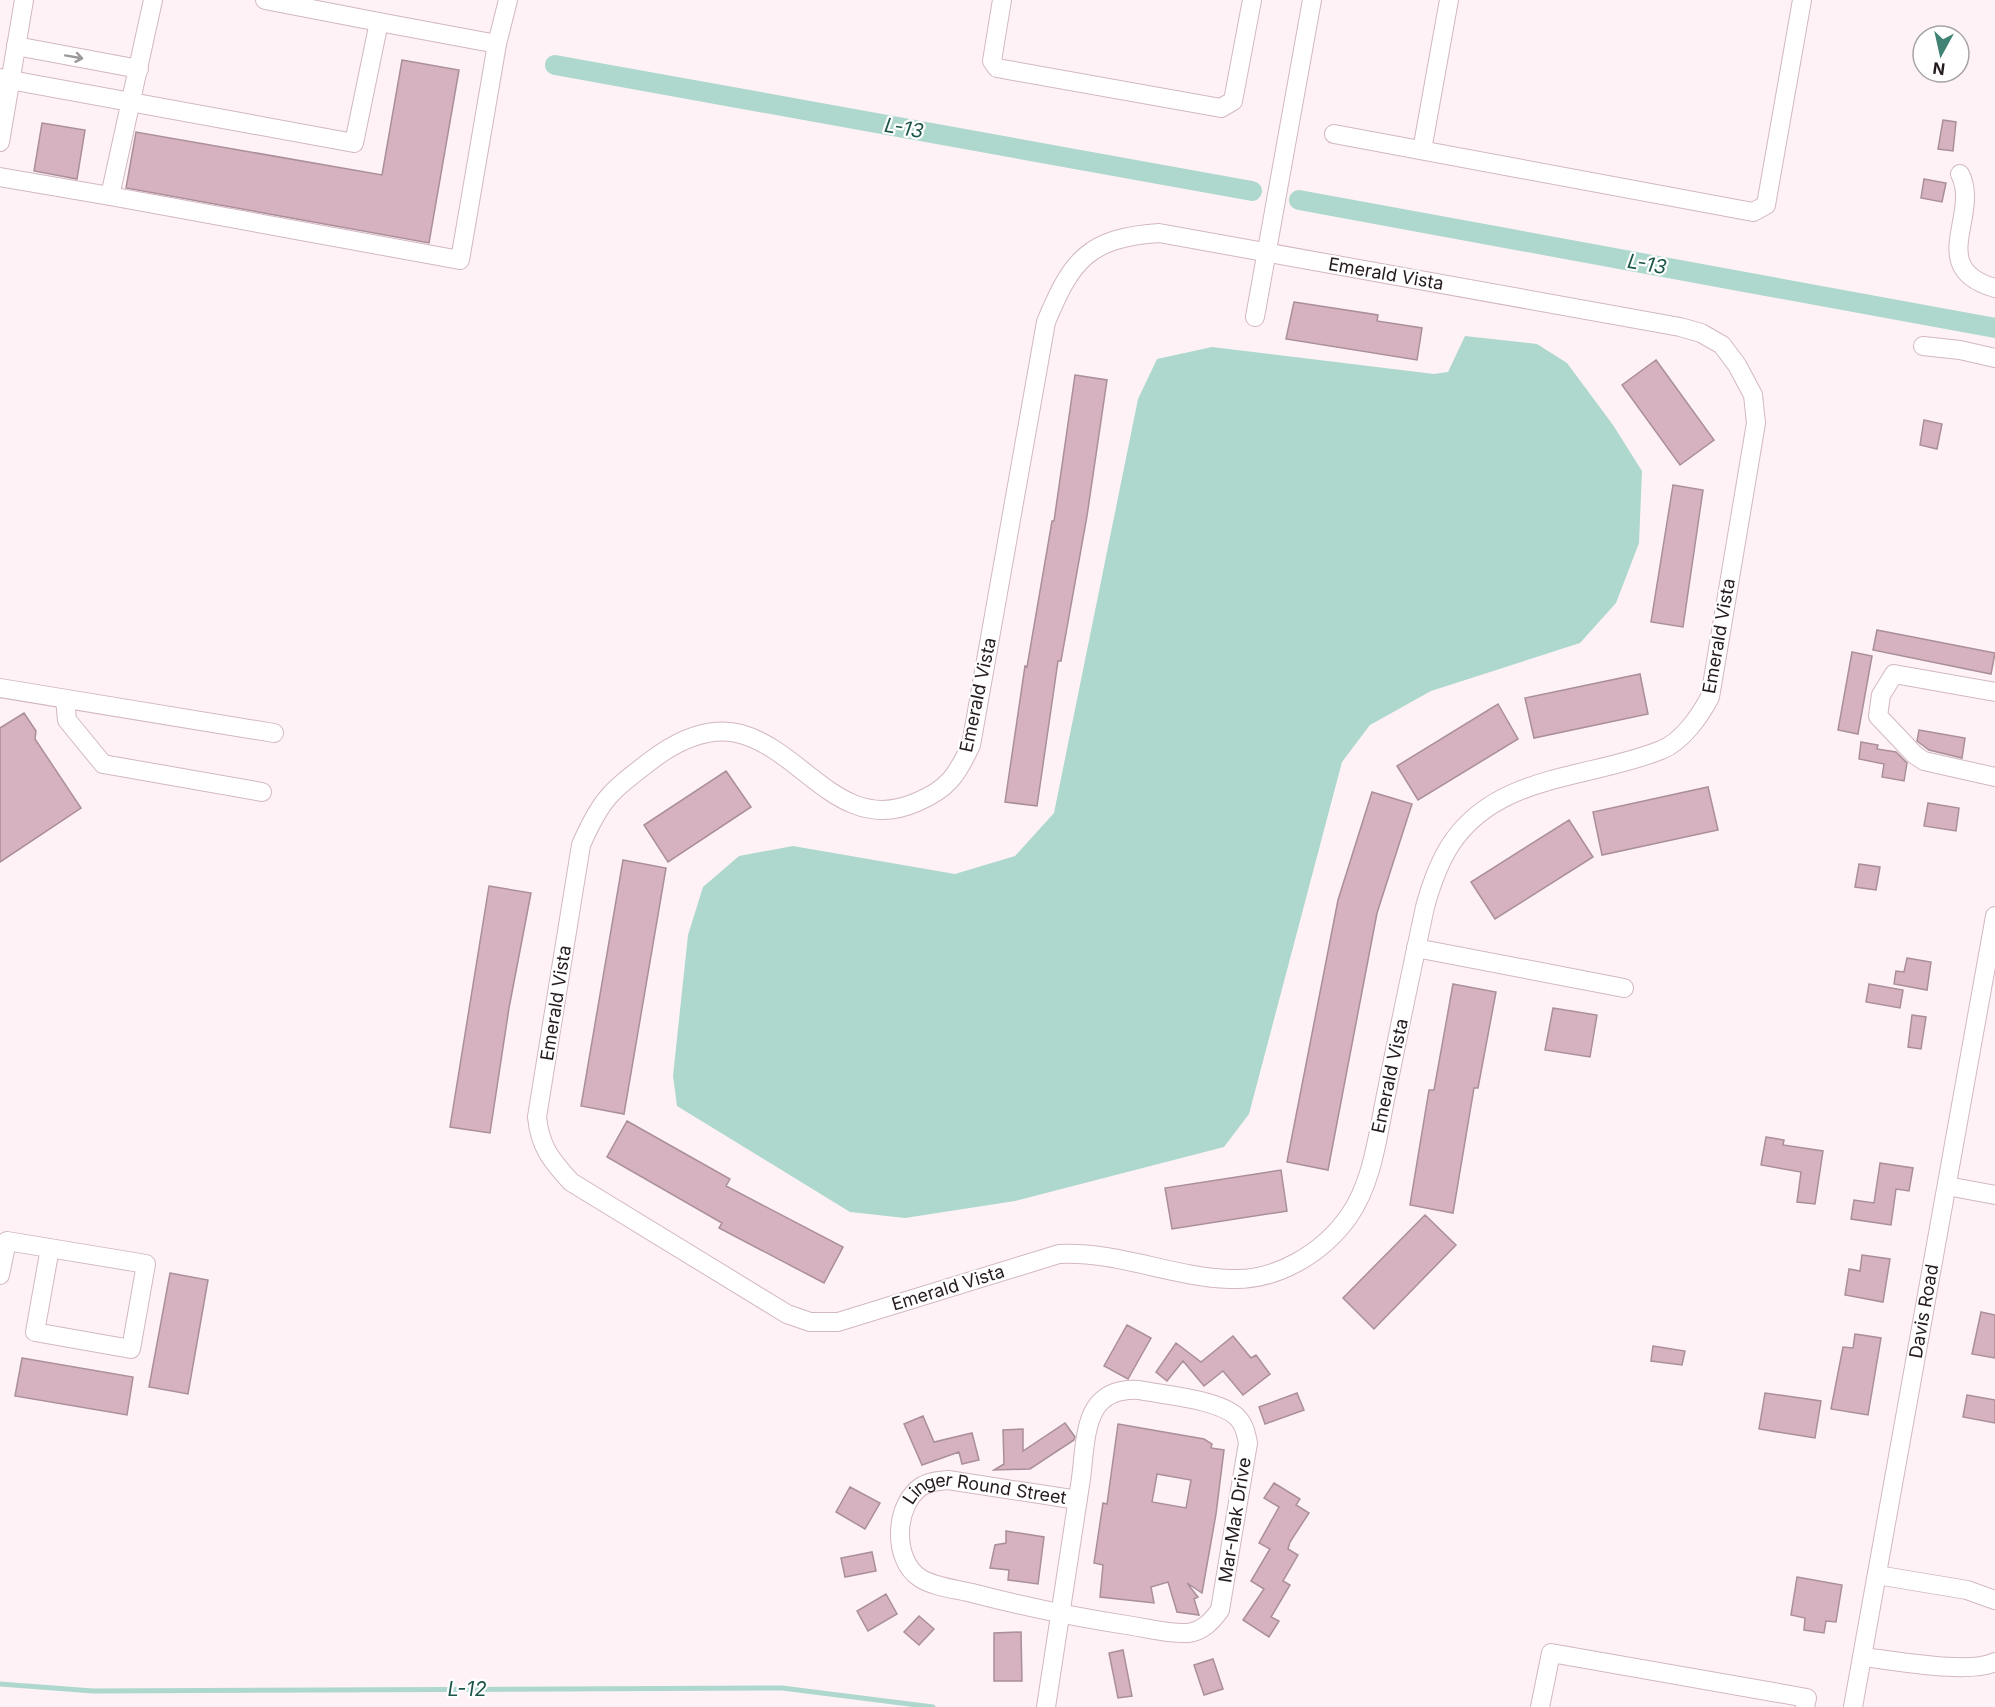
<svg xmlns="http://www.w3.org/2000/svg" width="1995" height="1707" font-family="Inter,sans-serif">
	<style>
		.water { fill: #aed8cd }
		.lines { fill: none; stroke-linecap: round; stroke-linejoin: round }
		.stream { stroke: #aed8cd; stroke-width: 5 }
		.canal { stroke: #aed8cd; stroke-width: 20 }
		.building { fill: #d6b1bf; stroke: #aa8f99; stroke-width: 1.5; fill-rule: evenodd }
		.minor-casing { stroke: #d3b7c2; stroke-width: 20 }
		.minor { stroke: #fff; stroke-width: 18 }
		.oneway { stroke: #9d989a }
		.labels { text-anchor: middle; stroke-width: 4.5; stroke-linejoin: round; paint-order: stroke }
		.street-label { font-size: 18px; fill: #251b1f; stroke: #fff }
		.water-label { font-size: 20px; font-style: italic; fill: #1c554a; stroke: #fff }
	</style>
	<rect width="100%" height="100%" fill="#fef2f6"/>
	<path class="water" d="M1465,336L1537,344L1567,363L1613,425L1642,471L1639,543L1616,603L1580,643L1431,691L1370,725L1342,762L1249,1114L1224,1147L1015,1201L905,1218L850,1212L677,1106L673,1076L688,935L703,887L739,856L793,846L955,874L1015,856L1054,813L1138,399L1157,359L1212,347L1434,374L1448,372Z"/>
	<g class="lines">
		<path class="stream" d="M0,1684L93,1691L782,1688L933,1707"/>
		<path class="canal" d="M555,65L1252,191
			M1299,200L1995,328"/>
	</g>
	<path class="building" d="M402,60L459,70L429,243L126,188L136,132L382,175Z
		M1943,120L1956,122L1953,151L1938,149Z
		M42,123L85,130L77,179L34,171Z
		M1924,179L1946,183L1942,202L1921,198Z
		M1294,302L1378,315L1377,321L1422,328L1417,360L1286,339Z
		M1656,360L1714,440L1680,465L1622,385Z
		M1075,375L1107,380L1087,516L1061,661H1058L1037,806L1005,802L1025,666L1027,667L1052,521H1054Z
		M1924,420L1942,424L1937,449L1920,445Z
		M1673,485L1703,490L1683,627L1651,622Z
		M1877,630L1995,653L1991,674L1873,650Z
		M1852,652L1872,656L1858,734L1838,730Z
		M1640,674L1648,714L1534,738L1525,698Z
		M1498,704L1518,739L1418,800L1397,766Z
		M24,713L36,731L35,739L81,808L0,862V728Z
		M1919,730L1965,738L1962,758L1929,750L1917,741Z
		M1861,742L1878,745L1877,749L1896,752L1907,763L1904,781L1882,777L1884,764L1859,759Z
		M726,771L751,807L668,862L644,825Z
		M1708,787L1718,830L1602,855L1593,812Z
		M1372,792L1412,804L1377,913L1328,1170L1287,1162L1338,900Z
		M1928,803L1959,808L1956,831L1924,826Z
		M1569,820L1593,857L1495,919L1471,882Z
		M623,860L666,868L624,1114L581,1106Z
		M1859,864L1880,867L1876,890L1855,887Z
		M489,886L531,893L509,1008L490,1133L450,1127Z
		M1907,958L1931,962L1927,990L1894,984L1896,971L1904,972Z
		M1453,984L1496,992L1478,1088H1474L1453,1213L1410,1205L1429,1090H1434Z
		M1869,984L1903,990L1900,1008L1866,1002Z
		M1553,1008L1597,1015L1590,1057L1545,1050Z
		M1912,1015L1926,1017L1921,1049L1908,1047Z
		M627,1121L730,1179L726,1186L843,1247L824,1283L719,1228L722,1223L607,1157Z
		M1766,1137L1784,1140L1783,1145L1823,1151L1815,1204L1797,1202L1801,1172L1761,1165Z
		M1880,1163L1913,1168L1909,1191L1896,1189L1891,1225L1851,1219L1854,1200L1874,1203Z
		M1281,1170L1287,1211L1172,1229L1165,1188Z
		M1425,1215L1456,1245L1374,1329L1343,1298Z
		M1862,1255L1890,1259L1883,1302L1845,1295L1849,1269L1860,1271Z
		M170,1273L208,1280L188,1394L149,1387Z
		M1981,1312L1995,1315V1358L1972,1354Z
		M1127,1325L1151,1338L1128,1379L1104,1366Z
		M1855,1334L1881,1338L1868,1415L1831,1409L1843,1347L1853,1348Z
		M1233,1336L1251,1358L1256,1355L1270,1374L1243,1395L1223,1371L1204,1386L1183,1361L1167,1381L1156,1372L1176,1343L1201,1362Z
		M1653,1346L1685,1351L1682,1365L1651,1361Z
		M22,1358L133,1377L127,1415L15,1396Z
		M1297,1393L1304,1410L1265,1424L1259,1407Z
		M1765,1393L1821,1401L1815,1438L1759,1429Z
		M1967,1395L1995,1400V1423L1963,1417Z
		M923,1416L934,1442L972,1433L979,1460L962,1464L959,1452L922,1465L904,1424Z
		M1065,1423L1075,1437L1074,1440L1030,1469L994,1470L1004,1464L1003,1430L1023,1429V1451Z
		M1118,1424L1204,1439L1212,1444L1211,1448L1224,1450L1216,1514L1202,1593L1187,1583L1198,1597L1194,1599L1199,1615L1177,1612L1168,1582L1151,1587L1154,1603L1100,1597L1103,1565L1094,1563L1103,1503L1107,1504ZM1157,1474L1191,1480L1186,1508L1152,1502Z
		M1274,1483L1300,1499L1296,1505L1309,1513L1290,1542L1288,1549L1298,1555L1283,1581L1290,1585L1271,1617L1279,1621L1269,1637L1243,1620L1264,1589L1251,1581L1270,1549L1259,1543L1279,1507L1264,1498Z
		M850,1487L880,1503L865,1529L836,1512Z
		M1006,1531L1044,1537L1038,1584L1008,1580L1009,1570L990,1568L995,1545L1006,1543Z
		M872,1552L876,1571L845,1577L841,1558Z
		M1797,1577L1842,1585L1836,1622L1826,1621L1824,1633L1804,1630L1805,1618L1791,1615Z
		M886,1594L897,1614L868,1631L857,1611Z
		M919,1616L934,1629L919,1645L904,1632Z
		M1021,1632L1022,1681H994V1633Z
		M1123,1650L1132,1696L1118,1698L1109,1653Z
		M1213,1659L1223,1689L1204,1695L1194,1665Z"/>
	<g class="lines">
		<defs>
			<g id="minor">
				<path d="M265,0L379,22"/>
				<path d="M1002,0L992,61L997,68L1221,108L1233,101L1252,0"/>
				<path d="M16,46L139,69"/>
				<path d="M0,78L354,143L379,22L497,44L508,0"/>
				<path d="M1334,134L1753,212L1766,205L1802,0"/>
				<path d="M0,142L24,0"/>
				<path d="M1422,150L1449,0"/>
				<path d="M1960,174C1981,215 1925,268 1995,288"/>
				<path d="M0,177L110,196L153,0"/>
				<path d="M110,196L460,260L497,44"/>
				<path d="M1159,233L1680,327L1701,333L1722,345L1737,365L1753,395L1756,423L1710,697C1700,716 1682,742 1661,750C1590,779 1498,773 1451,844C1438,864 1431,885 1425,907C1412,968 1399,1029 1387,1090C1378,1131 1374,1180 1349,1216C1323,1253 1277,1281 1230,1279C1172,1277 1117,1251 1059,1254L838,1322H810L787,1314L571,1182C551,1160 540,1147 537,1117L581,845C601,799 610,792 649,762C675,742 707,725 741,734C805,752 841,836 917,802C948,789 957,775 971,745L1046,322C1072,259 1089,238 1159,233Z"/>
				<path d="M1255,317L1312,0"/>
				<path d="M1923,346L1960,350L1995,358"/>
				<path d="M0,688L274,733"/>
				<path d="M1995,692L1894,674L1881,695L1878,716L1915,755L1924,761L1995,777"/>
				<path d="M65,699L67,720L103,764L262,792"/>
				<path d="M1416,948L1624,988"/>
				<path d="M1947,1186L1995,1195"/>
				<path d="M0,1275L7,1241L146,1264L131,1349L35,1332L50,1248"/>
				<path d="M1877,1575L1967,1590L1995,1600"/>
				<path d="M1862,1657C1893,1660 1969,1675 1995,1662"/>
				<path id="s1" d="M1046,1707C1057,1633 1069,1559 1080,1485C1084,1463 1083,1429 1095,1409C1105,1393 1121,1389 1139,1390C1164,1395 1218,1399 1237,1417C1244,1424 1246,1433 1248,1443L1220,1610C1212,1621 1203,1631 1188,1633C1170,1634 1151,1629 1133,1626C1079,1618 1026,1607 972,1593C956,1589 934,1587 920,1578C892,1560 894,1504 922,1486C930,1481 939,1481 948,1480L1078,1500"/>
				<path d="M1540,1707L1551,1653L1807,1698L1805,1707"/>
				<path id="s2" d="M1853,1707L1995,916"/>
			</g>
		</defs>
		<use href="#minor" class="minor-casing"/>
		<use href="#minor" class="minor"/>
	</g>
	<defs><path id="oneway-shaft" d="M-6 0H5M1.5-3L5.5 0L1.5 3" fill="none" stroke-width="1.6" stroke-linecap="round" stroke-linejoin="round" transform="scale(1.5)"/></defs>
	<use class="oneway" href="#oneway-shaft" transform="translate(74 57) rotate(10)"/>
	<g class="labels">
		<g class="street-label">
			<text transform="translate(1386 274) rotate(10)" y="6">Emerald Vista</text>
			<text transform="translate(1719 636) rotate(-80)" y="6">Emerald Vista</text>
			<text transform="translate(978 695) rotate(-78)" y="6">Emerald Vista</text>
			<text transform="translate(556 1003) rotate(-81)" y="6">Emerald Vista</text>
			<text transform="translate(1390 1076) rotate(-78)" y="6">Emerald Vista</text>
			<text transform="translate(948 1288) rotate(-17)" y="6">Emerald Vista</text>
			<text dy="6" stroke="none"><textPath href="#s2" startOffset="402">Davis Road</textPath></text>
			<text dy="6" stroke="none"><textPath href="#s1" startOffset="1136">Linger Round Street</textPath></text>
			<text transform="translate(1235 1520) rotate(-81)" y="6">Mar-Mak Drive</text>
		</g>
		<g class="water-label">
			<text transform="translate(904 128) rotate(10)" y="7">L-13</text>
			<text transform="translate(1647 264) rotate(10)" y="7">L-13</text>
			<text x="467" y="1696">L-12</text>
		</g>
	</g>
	<g transform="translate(1941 54) rotate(188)"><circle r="28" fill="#ffffff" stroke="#a8a4a5" stroke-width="1.5"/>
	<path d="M0-4.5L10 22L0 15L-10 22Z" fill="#408375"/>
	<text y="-9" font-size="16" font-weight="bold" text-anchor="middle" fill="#251b1f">N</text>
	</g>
</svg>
